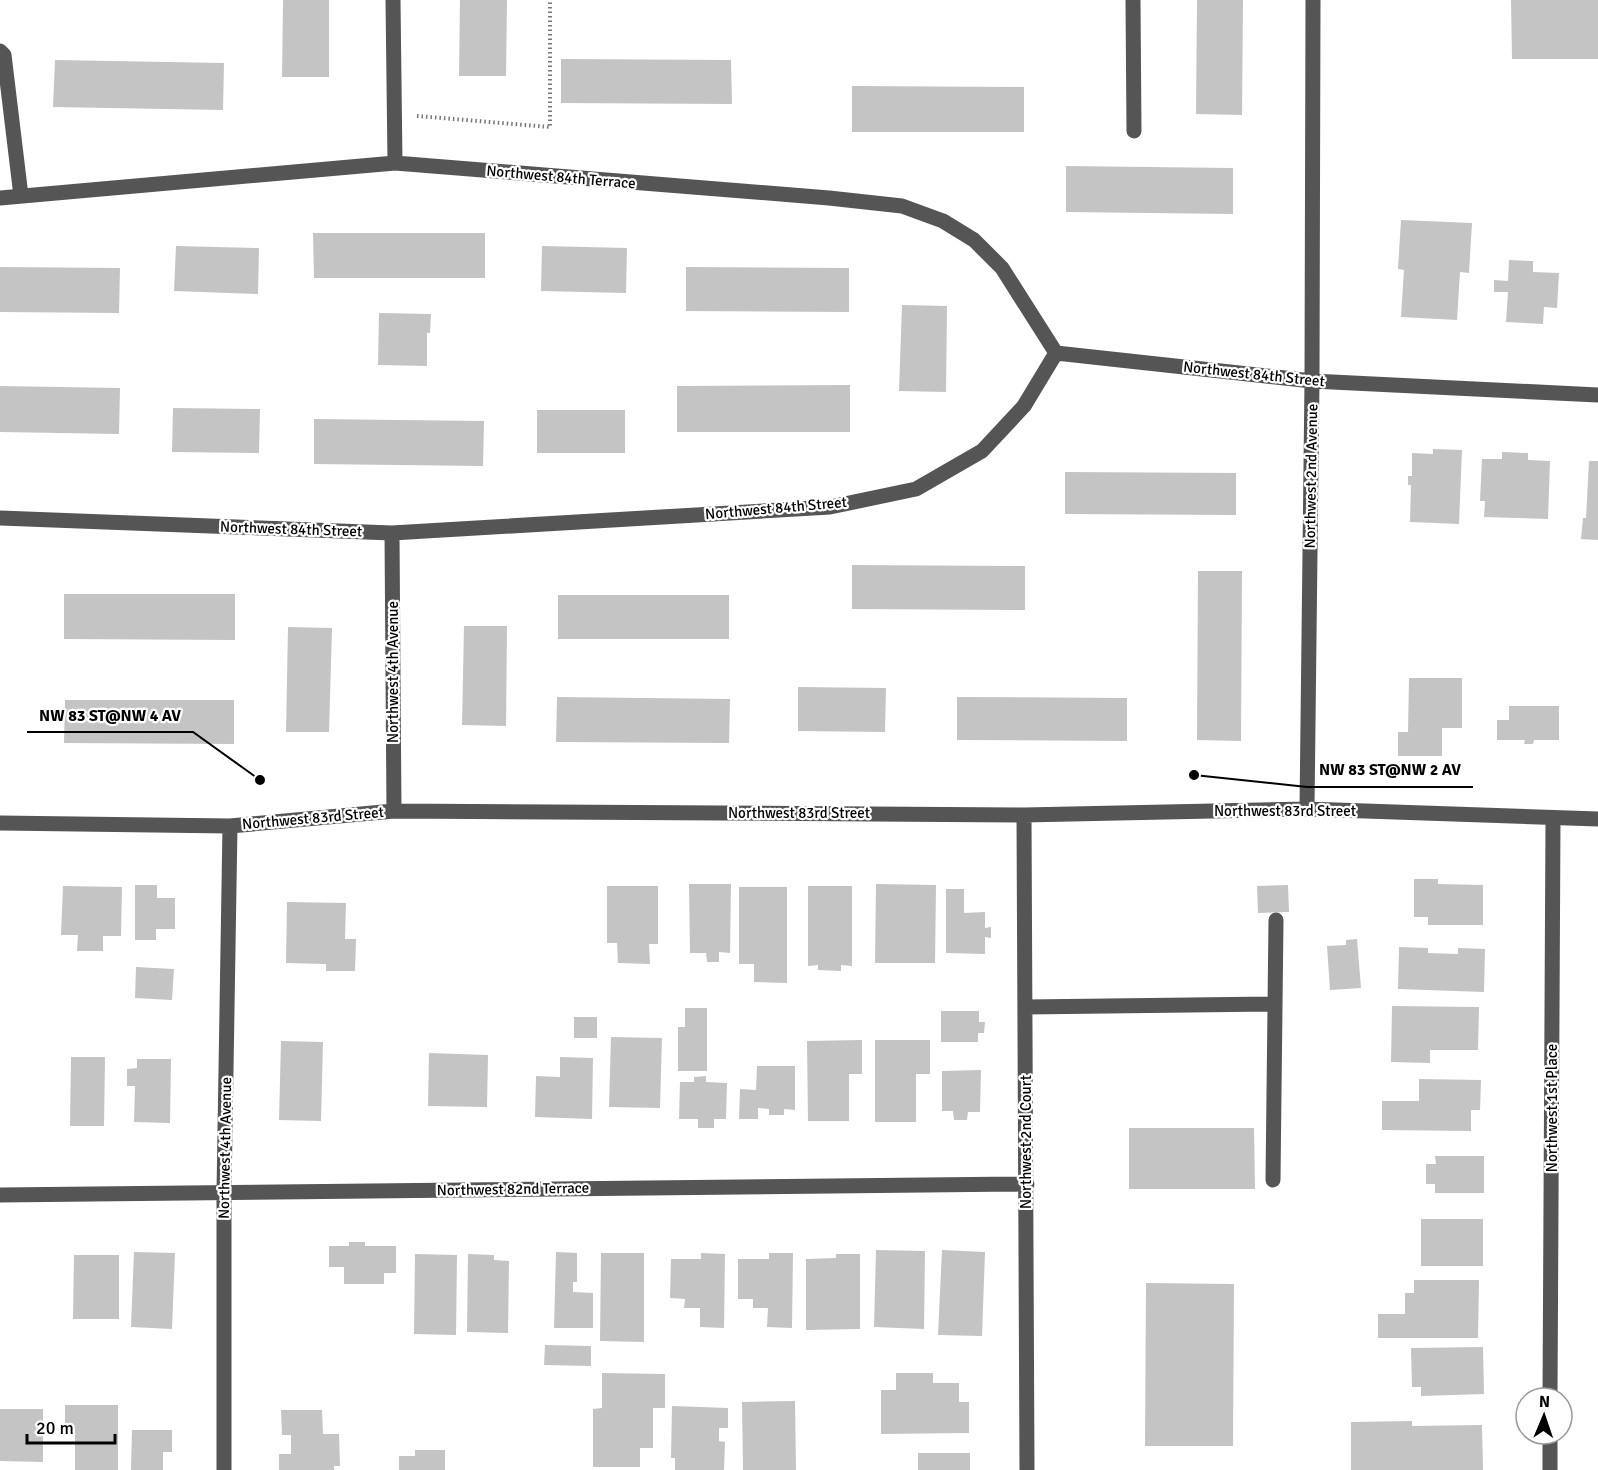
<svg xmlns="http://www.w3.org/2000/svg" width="1598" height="1470" font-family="Signika,sans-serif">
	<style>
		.building { fill: #c4c4c4 }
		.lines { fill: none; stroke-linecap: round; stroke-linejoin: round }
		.path { stroke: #777; stroke-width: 4; stroke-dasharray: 1.5 3; stroke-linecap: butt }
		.minor { stroke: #555; stroke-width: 15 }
		.labels { text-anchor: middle; stroke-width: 4.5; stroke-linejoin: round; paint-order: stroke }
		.street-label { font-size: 15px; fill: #000; stroke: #fff }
		.leader { fill: none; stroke: #000; stroke-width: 2 }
		.callout-dot { fill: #000; stroke: #fff; stroke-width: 2 }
		.callout-label { font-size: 16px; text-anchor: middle; font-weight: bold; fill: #000; stroke: #fff; stroke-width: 4.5; stroke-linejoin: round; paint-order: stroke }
	</style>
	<rect width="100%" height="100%" fill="#fff"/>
	<path class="building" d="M283,0H329V77H282Z
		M460,0H507L506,76H459Z
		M1197,0H1243L1242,115L1196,114Z
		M1511,0H1598V59H1512Z
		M561,59L731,60L732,104L561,103Z
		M55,60L224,63L223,110L53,107Z
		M852,86L1024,87V132H852Z
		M1066,166L1233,168V214L1066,212Z
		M1401,220L1472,223L1469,273L1460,272L1457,320L1401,317L1404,270L1398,269Z
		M313,233H485V278H314Z
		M176,246L259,248L258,294L174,291Z
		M542,246L627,248L626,293L541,291Z
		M1509,260L1533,261V272L1559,273L1557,308L1544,307L1543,324L1506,322L1508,292H1494V280L1508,281Z
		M0,267L120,268L119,313L0,312Z
		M686,267L849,268V312L686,311Z
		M902,305L947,306L946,392L899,391Z
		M379,313L431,314L430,333H427V366L378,365Z
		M850,385V432H677V386Z
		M0,386L120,388L119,434L0,432Z
		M173,408L260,409L259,453L172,452Z
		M537,410H625V453H537Z
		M314,419L484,421L483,466L314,464Z
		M1433,449L1462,450L1459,524L1410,522L1411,485H1408V476H1412V453L1433,454Z
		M1502,452L1528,453V460L1550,461L1548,519L1484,517L1485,501H1480L1482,459H1502Z
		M1589,461H1598V540L1581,539L1583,518H1586Z
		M1065,472L1236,473V515L1065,514Z
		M852,565L1025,566V610L852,609Z
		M1198,571H1242L1241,741L1197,740Z
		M64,594H235V640L64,639Z
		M558,595H729V639H558Z
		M464,626H507L506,726L462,725Z
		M288,627L332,628L329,732H286Z
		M1409,678H1462V728H1442V756H1398V732H1408Z
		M798,687L886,688L885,732L798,731Z
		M557,697L730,699L729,743L556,742Z
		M957,697L1127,698V741L957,740Z
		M65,700H234V744L64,743Z
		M1509,706H1559V740H1534L1533,744H1524L1525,740H1497V720H1509Z
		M1414,879H1438V884L1483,885V925H1428V917H1414Z
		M689,884H731L730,953L719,952V962H707L706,953H690Z
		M876,884L936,885L935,963H875Z
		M135,885H157V898H175V929H156V940H135Z
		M1288,885L1289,912L1258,913L1257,886Z
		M63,886L122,887L121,936H103V951H77L78,935H61Z
		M607,886H658V944H649L650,964L618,963L617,943H607Z
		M808,886H852V966L841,965V971L818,970V965L808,966Z
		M739,887H787V983L754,982V964H739Z
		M946,889H964V913L985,912V928L991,927V938L985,937V954L946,953Z
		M287,902L346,903L345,939H356L355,971H326V964L286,963Z
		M1357,939L1361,988L1330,990L1327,946L1346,945V940Z
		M1399,947L1428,948V953L1458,954V948L1485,949L1484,992L1398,989Z
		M136,967L174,969L172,1000L135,998Z
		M1392,1006L1479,1007L1478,1050H1430V1063L1391,1062Z
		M685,1008H707V1071H678V1027H685Z
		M941,1011H979V1022H985L984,1033H978V1042H941Z
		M574,1017H597V1038H574Z
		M611,1037L662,1038L660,1108L609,1107Z
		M862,1040V1074H849V1121H808L807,1041Z
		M875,1040H930V1074H916V1122H875Z
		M281,1041L323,1042L321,1121L279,1120Z
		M429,1053L488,1055L487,1107L428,1106Z
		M71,1057H105L104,1126H70Z
		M560,1057L593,1058L592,1119L535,1117L536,1076L560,1077Z
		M137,1059H171L170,1123L134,1122L135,1086H127V1069L137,1068Z
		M757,1066H795V1110L784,1109V1115H769V1109L758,1108V1119H739L740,1089L756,1090Z
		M981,1070L980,1112H968L967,1120H954L953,1111H942V1071Z
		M706,1076V1082L727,1083L726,1119H714V1128H698V1119H679L680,1082H694V1077Z
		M1419,1079L1481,1080L1480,1110H1471V1131L1382,1130V1101H1419Z
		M1129,1128H1254L1255,1189H1129Z
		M1435,1156H1484V1193H1435V1184H1426V1164H1436Z
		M1421,1219H1483V1266H1421Z
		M349,1242H365V1246H396V1273H384V1284H344V1267H329V1246H349Z
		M876,1250L925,1251L924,1329L874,1327Z
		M942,1250L985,1252L982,1336L938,1335Z
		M134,1252L175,1253L172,1329L131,1327Z
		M556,1252L577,1253V1282H573V1292L593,1293V1328H554Z
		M601,1253H644V1342L600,1341Z
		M701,1253L725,1254L724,1328L700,1327V1308H684L685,1299L670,1298L671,1259H701Z
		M769,1253H793L792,1328L767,1327L768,1308H753V1299H738V1259H769Z
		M415,1254L457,1255L456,1335L414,1334Z
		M468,1254L494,1255V1260L509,1261L508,1333L467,1332Z
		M836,1254H860V1329L806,1330V1259L836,1258Z
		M74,1255H119V1319H73Z
		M1414,1280H1479L1478,1338H1378V1314H1405V1293H1414Z
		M1146,1283L1234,1284L1233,1446H1145Z
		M545,1345L591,1346V1366L544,1365Z
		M1483,1347L1484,1394L1421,1396V1387H1412L1411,1348Z
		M602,1373L665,1374V1408H653V1448H640V1467H593V1409L602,1408Z
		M896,1373H933V1383H959V1402H969V1433L881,1434V1390H896Z
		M795,1401L796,1470H743L742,1402Z
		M65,1405H118V1470H75V1434H65Z
		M672,1406L728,1408V1428H719V1441L725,1442L724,1470H675V1458H671Z
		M0,1409H43V1462L0,1461Z
		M281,1410H322L323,1434H339L340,1466H334V1470H279V1454H291V1435H282Z
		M1412,1421V1426L1482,1425L1483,1470H1351V1422Z
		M132,1430H172V1452H163V1470H131Z
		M415,1450H445V1470H399V1456H415Z
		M918,1453H970V1470H918Z"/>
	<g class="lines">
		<path class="path" d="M417,116L550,127V0"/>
		<path class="minor" d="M393,0L395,163
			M1133,0L1134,131
			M0,51L4,55L21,196
			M0,198L395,163L829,198L902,206L943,221L974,240L1002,268L1056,353
			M0,518L392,533L830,507L916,489L982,451L1024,406L1056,353L1312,381L1598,395
			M392,533L394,811
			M1307,809L1312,381L1313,0
			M1024,815L1027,1470
			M0,823L230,826L394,811L1024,815L1307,809L1598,819
			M1025,1007L1275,1004
			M1273,1180L1276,920
			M0,1195L1027,1184
			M1550,1398L1553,819
			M224,1470V1192L230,826
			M1550,1470V1434"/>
	</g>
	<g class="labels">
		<g class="street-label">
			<text transform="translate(561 177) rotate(5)" y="5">Northwest 84th Terrace</text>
			<text transform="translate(1254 374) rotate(6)" y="5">Northwest 84th Street</text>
			<text transform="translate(1311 476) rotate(-89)" y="5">Northwest 2nd Avenue</text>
			<text transform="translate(776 508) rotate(-5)" y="5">Northwest 84th Street</text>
			<text transform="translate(291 529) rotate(2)" y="5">Northwest 84th Street</text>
			<text transform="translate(393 672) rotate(-90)" y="5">Northwest 4th Avenue</text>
			<text x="1285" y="816">Northwest 83rd Street</text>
			<text x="799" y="818">Northwest 83rd Street</text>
			<text transform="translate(313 818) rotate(-5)" y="5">Northwest 83rd Street</text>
			<text transform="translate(1552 1108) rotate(-90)" y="5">Northwest 1st Place</text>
			<text transform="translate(1026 1142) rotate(-90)" y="5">Northwest 2nd Court</text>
			<text transform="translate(225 1148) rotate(-89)" y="5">Northwest 4th Avenue</text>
			<text transform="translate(513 1189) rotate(-1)" y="5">Northwest 82nd Terrace</text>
		</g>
	</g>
	<path class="leader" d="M260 780L193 732H27M1194 775L1307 787H1473"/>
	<g class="callout-dot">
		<circle cx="260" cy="780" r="6"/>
		<circle cx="1194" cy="775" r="6"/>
	</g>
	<g class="callout-label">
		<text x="110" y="721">NW 83 ST@NW 4 AV</text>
		<text x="1390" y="775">NW 83 ST@NW 2 AV</text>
	</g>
	<g transform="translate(1544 1416) rotate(2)"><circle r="28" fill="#ffffff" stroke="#999999" stroke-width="1.5"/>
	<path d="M0-4.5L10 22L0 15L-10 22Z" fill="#000000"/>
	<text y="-9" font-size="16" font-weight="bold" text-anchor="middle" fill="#000000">N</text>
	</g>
	<path d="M27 1434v9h88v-9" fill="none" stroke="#000000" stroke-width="3"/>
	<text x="36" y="1434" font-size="18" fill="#000000" stroke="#ffffff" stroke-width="4.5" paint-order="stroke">20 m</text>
</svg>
